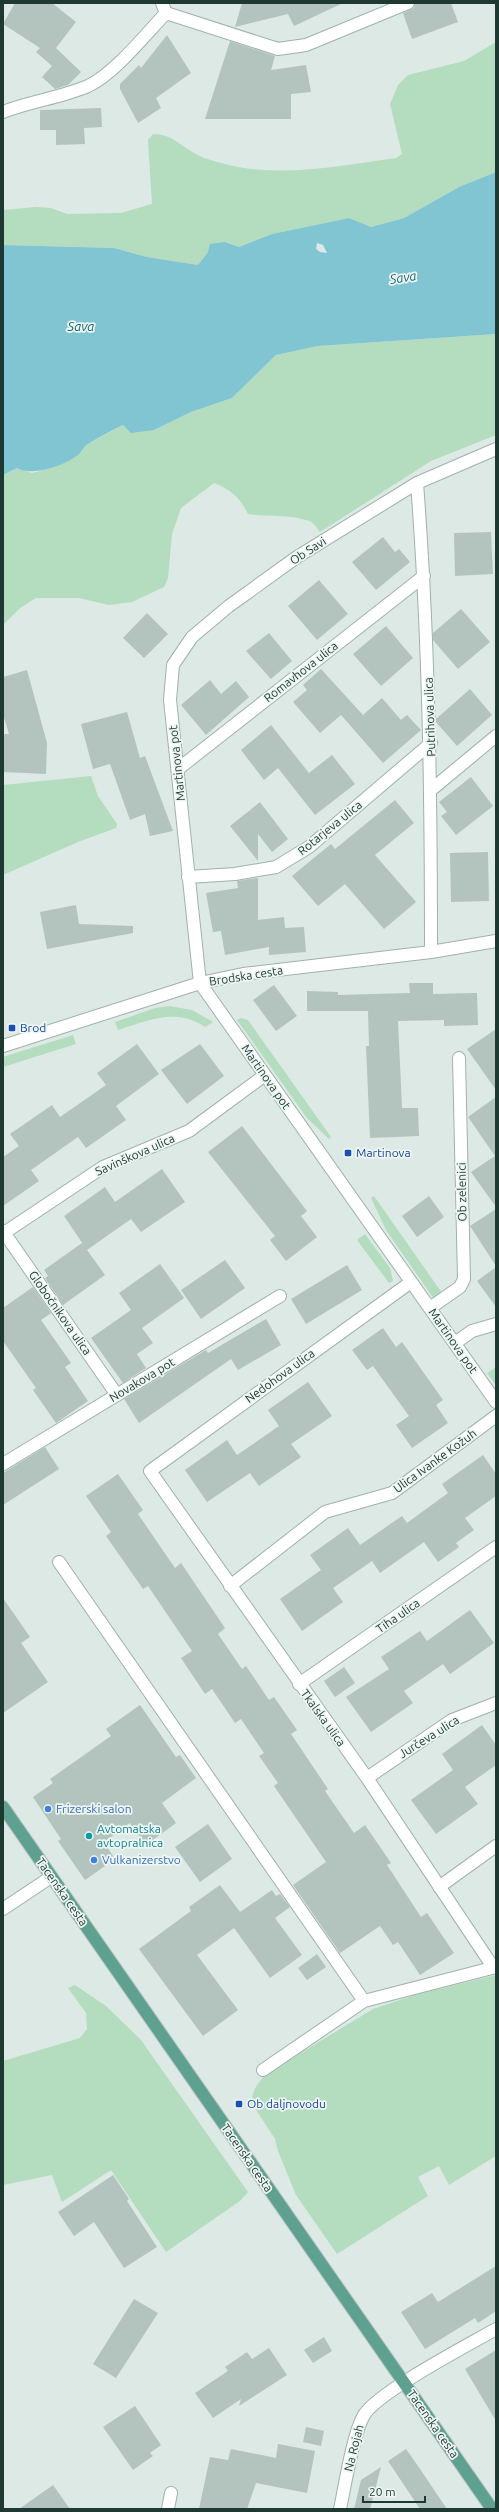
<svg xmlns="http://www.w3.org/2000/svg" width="499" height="2512" font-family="Ubuntu,sans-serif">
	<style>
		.green { fill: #b4dcbf }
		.water { fill: #81c5d2; fill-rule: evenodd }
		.building { fill: #b2c4bd }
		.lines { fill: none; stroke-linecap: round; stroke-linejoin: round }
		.minor-casing { stroke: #a0b1ab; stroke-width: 14 }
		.major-casing { stroke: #bcc4c2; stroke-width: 14 }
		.minor { stroke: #fff; stroke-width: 12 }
		.major { stroke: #5fa190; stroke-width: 12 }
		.transit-dot { fill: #1a4fb4; stroke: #edf6f2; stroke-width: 1.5 }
		.shop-dot { fill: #3f7fe0; stroke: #edf6f2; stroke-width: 1.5 }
		.culture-dot { fill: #0f9aa8; stroke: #edf6f2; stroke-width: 1.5 }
		.labels { text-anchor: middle; stroke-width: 3.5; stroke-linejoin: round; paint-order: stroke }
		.street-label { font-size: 12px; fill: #1e3932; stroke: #edf6f2 }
		.transit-label { font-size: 12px; fill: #164399; stroke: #edf6f2; text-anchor: start }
		.shop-label { font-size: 12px; fill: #366cbe; stroke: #edf6f2; text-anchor: start }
		.culture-label { font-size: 12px; fill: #0d838f; stroke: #edf6f2; text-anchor: start }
		.water-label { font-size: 13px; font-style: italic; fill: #176676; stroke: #edf6f2 }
	</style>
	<rect width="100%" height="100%" fill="#dde9e4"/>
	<path class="green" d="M496,42V172L459,187L404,218L371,227L349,218L272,234L239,247L225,242L208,252L198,265L147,257L114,248L3,245V210L36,207L51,208L67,214L121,213L152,204L148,140L153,134C173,134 181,147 198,155C205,159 214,161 221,163C278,179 338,166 396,158L402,154L390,104L398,85L408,75L464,61Z
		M496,334V435L431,461L320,532C317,528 313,522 309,521C290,514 267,517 248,514C240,498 231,489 214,483L181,508L172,534L168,578L164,587L132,602L109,605L79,598H36L20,608L3,625V475L17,468L32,473L40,471L80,453L86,445L123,425L154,430L191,412L232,398L276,355L318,346Z
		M91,776L98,796L117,824L116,828L78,842L3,875V785Z
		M170,1006L192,1010L213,1022L205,1027C176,1007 148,1021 118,1030L115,1022L155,1008Z
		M241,1018L248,1020L331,1137L329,1139L307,1118L237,1020Z
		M73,1035L76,1044L3,1067V1057Z
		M374,1196L442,1293L434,1299L386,1230L371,1198Z
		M365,1234L390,1268L393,1281L389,1283L357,1240Z
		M495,1368L496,1369V1385L487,1373Z
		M496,1975V2156L449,2185L439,2166L418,2177L428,2196L337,2254L296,2195L278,2151L275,2139L253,2105C250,2092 258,2083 266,2074L373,2009L415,1995Z
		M75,1985L106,2006L141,2040L248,2192L240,2201L166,2252L111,2170L62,2202L52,2175L3,2185V2061L80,2038L87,2029L86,2013L68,1988Z"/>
	<path class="water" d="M496,172V334L318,346L276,355L232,398L191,412L154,430L131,433L123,425C111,431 99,437 88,444C84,446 83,450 80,453C67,465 33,477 17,468L3,475V245L114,248L147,257L198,265L208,252L210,244L225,242L239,247L272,234L349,218L371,227L404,218L459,187ZM317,243L323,245L327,253L320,252L316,249Z"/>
	<path class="building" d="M15,3H52L76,22L56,48L81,72L68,85L55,89L42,77L52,66L36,52L40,48L3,24Z
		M242,3H343L294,26L288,14L235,27Z
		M415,3H451L458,22L412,39L403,13L414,8Z
		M167,35L191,73L156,98L161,108L138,123L120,89V84L139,65L141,68Z
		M230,41L275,56L271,70L306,65L311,92L291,94V119H205Z
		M101,108L102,127L84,128L85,144L56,145V130H40V110Z
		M491,532L493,574L455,576L454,533Z
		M383,537L395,552L399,549L410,562L376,590L352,562Z
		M319,580L348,614L317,640L288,606Z
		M461,609L490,642L458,669L433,640V633Z
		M147,613L168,634L144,658L123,638Z
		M386,626L413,658L381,686L353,654Z
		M269,633L292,661L271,679L246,651Z
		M321,669L363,715L382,698L401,720L407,715L421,730L383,763L341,715L320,733L293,702L307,690L303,685Z
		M27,670L47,743L46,774L3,772V734H9L3,714V677Z
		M210,680L221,694L236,681L249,697L206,735L181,705Z
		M470,689L492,715L457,746L436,722V719Z
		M127,712L140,758L145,756L173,831L150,836L145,814L130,820L110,764L93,769L81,724Z
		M271,725L309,773L332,755L355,784L315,815L278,768L264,780L241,750Z
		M471,777L493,806L456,835L441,816L447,812L439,802Z
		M395,800L414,823L375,855L416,902L384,929L345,884L318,906L292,876L331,844L335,849Z
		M260,802L288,839L272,852L258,834V861L230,826Z
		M488,852L489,901L451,902L450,853Z
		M258,878V920L284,917L285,928L304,927L306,952L269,955V947L225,955L221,931L213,932L206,893L238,888L237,881Z
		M76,905L79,924L133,926V933L47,949L40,912Z
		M409,983H433V994L477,993L478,1025L444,1026V1020L398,1021L402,1108H418L419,1136L370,1138L366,1046H369L368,1011H307V991L338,992V995L410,993Z
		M274,985L297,1016L276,1031L253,1000Z
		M496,1029V1090L467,1049Z
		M137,1044L159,1074L116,1106L126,1120L86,1148L78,1137L31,1170L39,1181L3,1206V1157L19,1146L10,1134L52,1105L60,1117L106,1085L97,1073Z
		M200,1044L224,1076L187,1104L161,1070Z
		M496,1097V1207L471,1172L495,1156L468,1117Z
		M242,1126L307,1211L301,1216L317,1237L286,1261L270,1240L275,1236L208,1152Z
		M162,1169L185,1202L141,1232L131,1219L87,1250L64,1216L105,1187L115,1202Z
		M429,1196L444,1217L417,1237L402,1216Z
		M496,1209V1266L470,1226Z
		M82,1243L105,1275L63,1305L45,1278L48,1276L44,1270Z
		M225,1260L245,1288L201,1319L181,1290Z
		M160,1264L184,1298L142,1328L153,1343L137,1354L146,1368L123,1383L91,1338L131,1310L119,1293Z
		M347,1265L362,1290L306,1324L291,1299Z
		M496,1267V1307L477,1281Z
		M33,1287L51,1313L41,1320L71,1363L65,1367L88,1401L56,1423L33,1390L36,1388L3,1341V1308Z
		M266,1319L281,1345L238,1370L231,1359L139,1423L124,1399L206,1350L208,1353Z
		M383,1328L396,1347L402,1342L443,1400L436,1405L448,1423L412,1448L396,1425L409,1416L373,1366L367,1370L352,1350Z
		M308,1382L332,1416L291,1444L301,1457L259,1486L250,1473L207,1502L185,1470L227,1440L237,1455L279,1426L268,1410Z
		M45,1447L59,1469L3,1505V1473Z
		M483,1455L496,1474V1496L465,1518L474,1530L456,1543L459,1547L438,1562L424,1542L380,1573L372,1561L333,1588L343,1602L302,1631L280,1599L321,1570L310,1555L348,1528L360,1545L402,1516L407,1523L448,1493L442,1484Z
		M118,1474L143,1510L138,1514L175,1568L181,1563L225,1628L218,1634L242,1669L246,1666L269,1700L274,1697L297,1730L291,1734L328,1789L325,1791L354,1833L365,1825L391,1863L387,1865L421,1917L427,1913L454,1953L420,1975L398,1942L393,1945L380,1926L340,1953L293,1885L326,1862L274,1786L278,1783L259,1756L264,1753L241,1719L235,1723L212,1689L205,1694L181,1658L192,1651L148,1586L143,1589L106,1536L111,1532L86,1496Z
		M3,1598L30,1637L21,1643L48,1682L3,1713Z
		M470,1610L494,1643L450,1674L443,1664L404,1691L413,1703L371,1732L346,1697L389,1669L381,1657L420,1631L427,1641Z
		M344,1667L355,1683L335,1697L324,1681Z
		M140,1705L176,1757L180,1755L196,1778L162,1803L176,1823L146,1845L130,1823L104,1842L115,1859L85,1880L58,1841L61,1839L33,1797L53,1783L50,1779L111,1736L106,1729Z
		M482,1725L496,1745V1765L465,1787L478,1804L436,1834L411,1800L453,1770L442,1754Z
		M208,1824L232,1859L200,1882L175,1847Z
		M220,1885L240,1912L272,1890L276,1896L280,1894L290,1907L275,1918L302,1955L270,1978L234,1928L197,1955L238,2010L203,2036L139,1949L191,1911L189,1907Z
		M317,1954L326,1967L307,1980L298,1968Z
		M113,2175L129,2199L127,2201L157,2247L124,2268L94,2222L74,2236L58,2212Z
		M496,2266V2311L478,2323L475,2318L425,2349L401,2312L432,2293L438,2302Z
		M134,2299L158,2313L116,2378L93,2364Z
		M324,2337L332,2351L313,2363L304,2350Z
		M269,2348L287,2375L239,2406L241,2399L213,2418L195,2393L228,2371L225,2367L247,2352L252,2359Z
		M496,2350V2421L465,2369Z
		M135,2406L161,2445L150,2453L153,2456L133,2470L103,2427Z
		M306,2427L324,2431L321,2446L303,2442Z
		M278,2444L315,2451L307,2493L256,2483L247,2509H199L210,2457L228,2460L231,2449L276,2458Z
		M406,2449L418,2466L447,2509H420L388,2461Z
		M381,2467L370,2509H354L361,2480Z
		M53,2485L70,2509H19Z"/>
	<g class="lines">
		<defs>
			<path id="minor" d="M162,3L166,13L278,49L306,45L408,3
				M3,112C31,101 60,98 88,86C114,74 146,34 166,13
				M496,449L417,483L297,557L229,606L192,637L173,665L170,700L200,983L496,1402
				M417,483C429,639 431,795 431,952
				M178,769L424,576
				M431,790L496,736
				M188,877L235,874L276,867L309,847L431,743
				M3,1046L200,983L243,974L431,952L496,941
				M3,1231L117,1395
				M4,1233L103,1167L189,1131L265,1075
				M411,1282L150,1471L367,1778L493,1967
				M430,1308L460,1287L464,1279L459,1058
				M455,1343L472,1331L496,1324
				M3,1464L280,1296
				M59,1562L364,2001
				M230,1586L325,1512L392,1493L496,1416
				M299,1684L496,1547
				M367,1778L452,1720L496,1703
				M439,1887L496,1846
				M3,1909L51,1877
				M263,2070L364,2001L496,1967
				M168,2509L171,2493
				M340,2509C345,2486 353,2433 364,2415C378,2392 468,2345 496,2329"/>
			<path id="major" d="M3,1807L492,2509"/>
		</defs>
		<use href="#minor" class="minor-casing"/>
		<use href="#major" class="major-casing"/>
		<use href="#minor" class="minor"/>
		<use href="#major" class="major"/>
	</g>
	<g class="transit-dot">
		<rect x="8" y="1024" width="8" height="8" rx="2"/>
		<rect x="344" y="1149" width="8" height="8" rx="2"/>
		<rect x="235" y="2100" width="8" height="8" rx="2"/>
	</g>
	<g class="shop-dot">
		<circle cx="48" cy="1809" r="4"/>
		<circle cx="94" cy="1860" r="4"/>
	</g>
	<circle class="culture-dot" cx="89" cy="1836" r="4"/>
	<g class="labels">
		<g class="street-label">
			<text transform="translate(308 551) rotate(-33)" y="4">Ob Savi</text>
			<text transform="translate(301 672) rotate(-38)" y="4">Romavhova ulica</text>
			<text transform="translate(430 717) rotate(-92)" y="4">Putrihova ulica</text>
			<text transform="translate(177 763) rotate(-96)" y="4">Martinova pot</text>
			<text transform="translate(330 828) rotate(-39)" y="4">Rotarjeva ulica</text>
			<text transform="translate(246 976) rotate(-9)" y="4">Brodska cesta</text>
			<text transform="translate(266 1077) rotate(55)" y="4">Martinova pot</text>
			<text transform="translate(135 1155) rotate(-24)" y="4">Savinškova ulica</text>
			<text transform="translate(462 1192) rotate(-91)" y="4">Ob zelenici</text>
			<text transform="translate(60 1313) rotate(55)" y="4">Globočnikova ulica</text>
			<text transform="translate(453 1341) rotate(55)" y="4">Martinova pot</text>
			<text transform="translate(280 1376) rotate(-36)" y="4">Nedohova ulica</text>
			<text transform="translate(142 1380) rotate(-31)" y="4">Novakova pot</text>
			<text transform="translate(435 1461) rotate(-36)" y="4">Ulica Ivanke Kožuh</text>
			<text transform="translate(398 1616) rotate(-35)" y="4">Tiha ulica</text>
			<text transform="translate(323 1718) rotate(54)" y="4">Tkalska ulica</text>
			<text transform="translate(429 1737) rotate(-32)" y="4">Jurčeva ulica</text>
			<text transform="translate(62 1892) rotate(55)" y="4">Tacenska cesta</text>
			<text transform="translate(247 2158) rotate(55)" y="4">Tacenska cesta</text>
			<text transform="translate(433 2424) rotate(55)" y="4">Tacenska cesta</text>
			<text transform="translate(354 2448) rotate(-76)" y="4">Na Rojah</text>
		</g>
		<g class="transit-label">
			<text x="20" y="1032">Brod</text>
			<text x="356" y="1157">Martinova</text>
			<text x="247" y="2108">Ob daljnovodu</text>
		</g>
		<g class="shop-label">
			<text x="56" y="1813">Frizerski salon</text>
			<text x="102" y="1864">Vulkanizerstvo</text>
		</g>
		<g class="culture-label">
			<text x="97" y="1833">Avtomatska<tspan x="97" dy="14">avtopralnica</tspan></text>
		</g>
		<g class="water-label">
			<text transform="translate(403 277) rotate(-9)" y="5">Sava</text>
			<text x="81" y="331">Sava</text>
		</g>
	</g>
	<rect width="499" height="2512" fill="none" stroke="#1e3932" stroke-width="8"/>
	<path d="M363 2496v6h62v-6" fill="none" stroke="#1e3932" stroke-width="2"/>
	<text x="369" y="2496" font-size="12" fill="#1e3932" stroke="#edf6f2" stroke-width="3" paint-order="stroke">20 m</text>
</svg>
